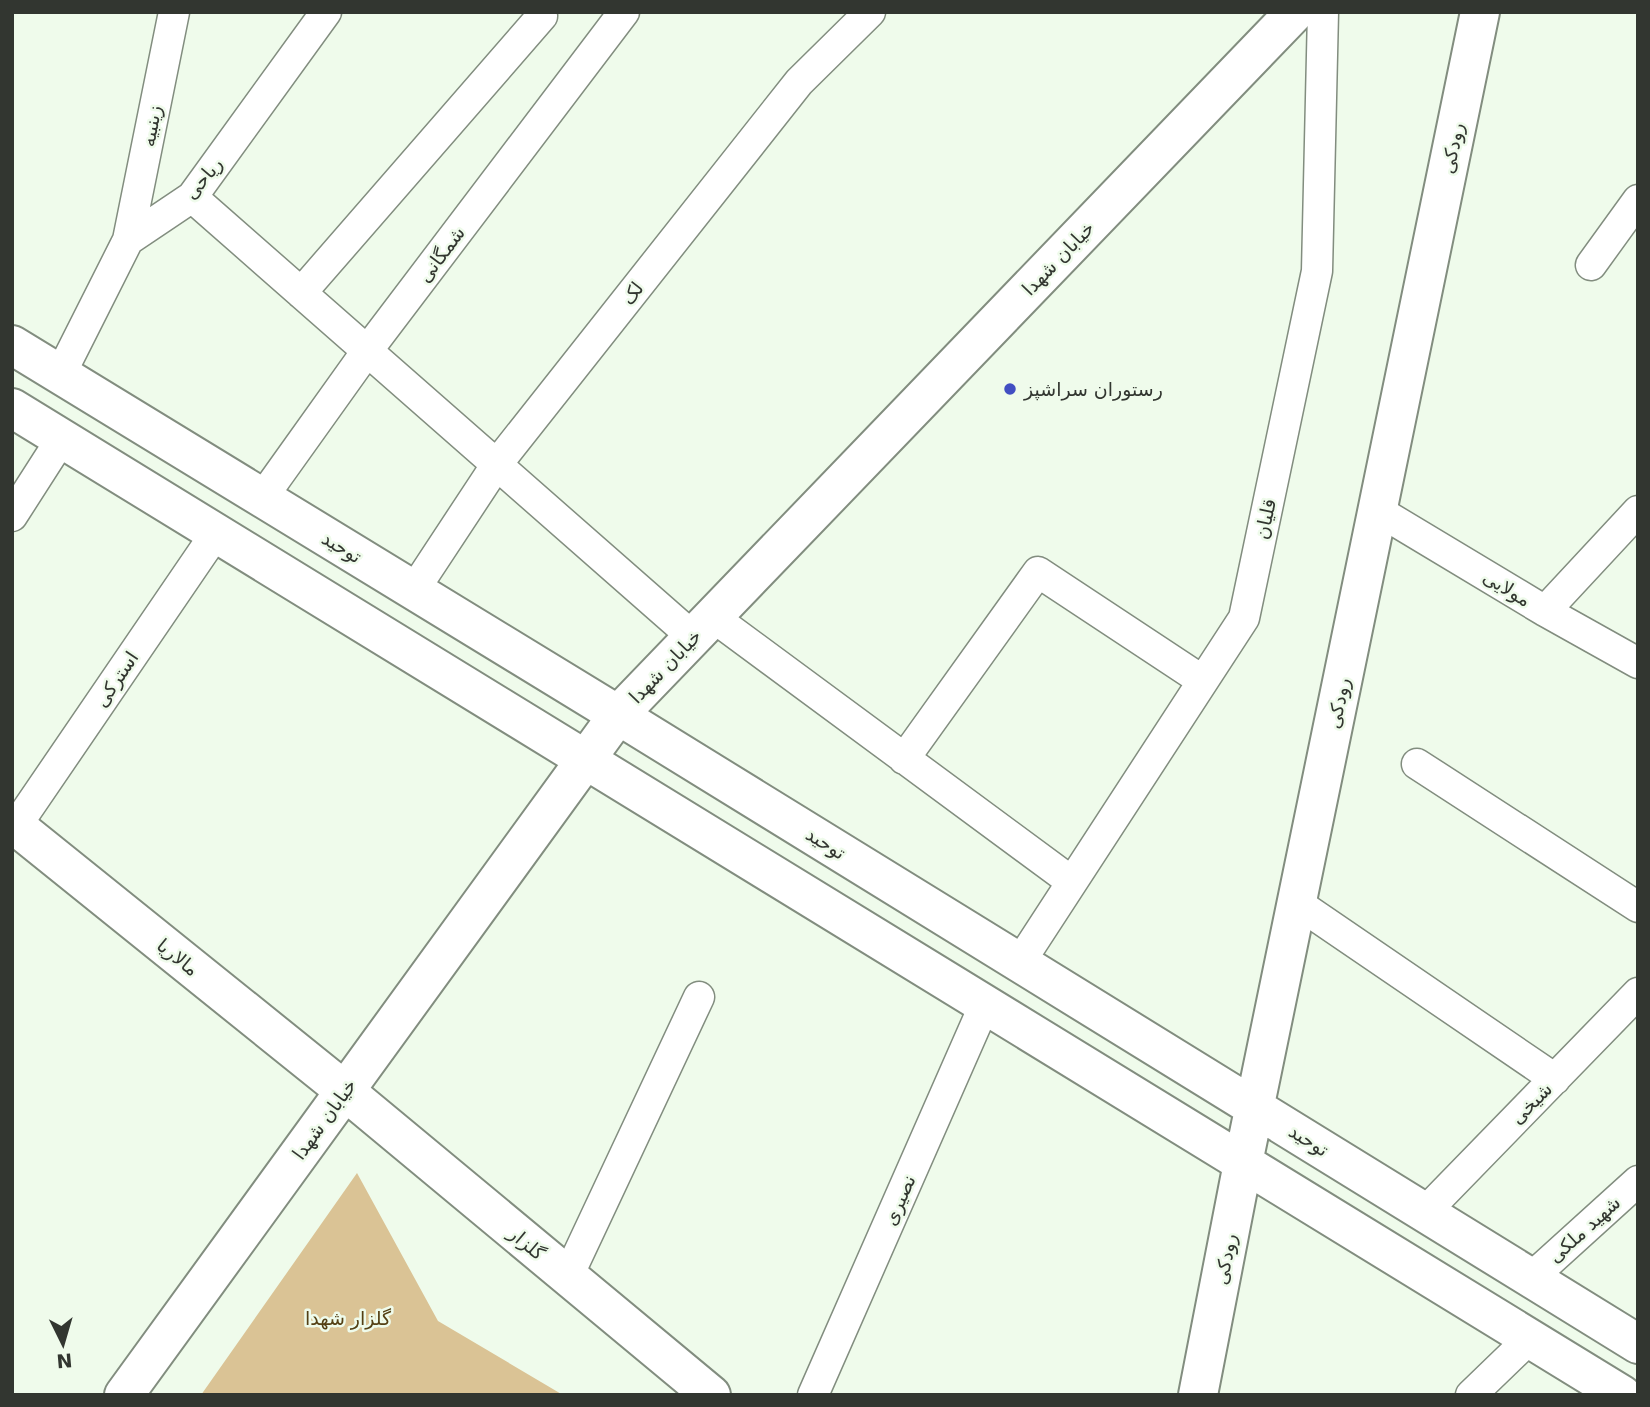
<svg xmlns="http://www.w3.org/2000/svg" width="1650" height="1407" font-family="'DejaVu Sans',Vazirmatn,sans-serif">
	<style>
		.green { fill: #dac395 }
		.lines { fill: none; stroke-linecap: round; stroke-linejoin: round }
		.street-casing { stroke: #828d7f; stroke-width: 33 }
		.secondary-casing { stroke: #828d7f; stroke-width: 42 }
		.street { stroke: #fff; stroke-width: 30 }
		.secondary { stroke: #fff; stroke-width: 38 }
		.poi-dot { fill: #414ec2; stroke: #effbeb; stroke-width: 2.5 }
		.labels { text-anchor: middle; stroke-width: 5; stroke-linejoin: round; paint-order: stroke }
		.street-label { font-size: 19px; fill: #323630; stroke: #effbeb }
		.poi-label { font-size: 19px; fill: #323630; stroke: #effbeb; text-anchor: start }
		.park-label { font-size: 19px; fill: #544014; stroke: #effbeb }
	</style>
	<rect width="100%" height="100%" fill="#effbeb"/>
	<path class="green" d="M357,1173L438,1321L563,1395H201Z"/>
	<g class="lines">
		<defs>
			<path id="street" d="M192,197L693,637
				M128,240L174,12
				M1591,265L1638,200
				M301,293L542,16
				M60,375L128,240L192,197L326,12
				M262,498L367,351L624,12
				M1377,510L1545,611L1638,663
				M12,516L62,438
				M414,590L497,464L799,82L870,12
				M1545,611L1638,511
				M713,617L1072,882
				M904,759L1038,572L1203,681
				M1417,764L1638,907
				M16,826L216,533
				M1297,903L1555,1079
				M1020,962L1244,618L1317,271L1323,12
				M1424,1213L1638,993
				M568,1276L699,997
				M1531,1278L1638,1181
				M813,1395L985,1004
				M1471,1395L1530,1338"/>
			<path id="secondary" d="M12,345L618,715L1638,1344
				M12,408L1622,1395
				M12,823L345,1091L711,1395
				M124,1395L618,715L1295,12
				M1198,1395L1243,1163L1480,12"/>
		</defs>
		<use href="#street" class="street-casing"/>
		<use href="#secondary" class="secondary-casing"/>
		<use href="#street" class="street"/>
		<use href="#secondary" class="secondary"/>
	</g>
	<circle class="poi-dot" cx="1010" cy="389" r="7"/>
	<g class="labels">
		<g class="street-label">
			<text transform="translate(151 126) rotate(-79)" y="7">زینبیه</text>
			<text transform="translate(1452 148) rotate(-78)" y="7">رودکی</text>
			<text transform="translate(203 178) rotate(-50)" y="7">ریاحی</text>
			<text transform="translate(441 254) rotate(-53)" y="7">شمگانی</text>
			<text transform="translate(1058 258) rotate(-46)" y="7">خیابان شهدا</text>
			<text transform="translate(632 293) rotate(-52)" y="7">لک</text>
			<text transform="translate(1265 519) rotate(-78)" y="7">قلیان</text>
			<text transform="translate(342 547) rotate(31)" y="7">توحید</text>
			<text transform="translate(1507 588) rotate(31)" y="7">مولایی</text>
			<text transform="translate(665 666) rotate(-46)" y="7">خیابان شهدا</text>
			<text transform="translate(116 679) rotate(-56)" y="7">استرکی</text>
			<text transform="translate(1338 703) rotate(-78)" y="7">رودکی</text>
			<text transform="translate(826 843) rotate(32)" y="7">توحید</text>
			<text transform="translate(178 957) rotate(39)" y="7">مالاریا</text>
			<text transform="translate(1531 1103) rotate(-45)" y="7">شیخی</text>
			<text transform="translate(324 1119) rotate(-54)" y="7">خیابان شهدا</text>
			<text transform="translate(1309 1140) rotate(32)" y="7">توحید</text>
			<text transform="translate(899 1200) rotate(-66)" y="7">نصیری</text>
			<text transform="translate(1584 1229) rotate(-42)" y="7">شهید ملکی</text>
			<text transform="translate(527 1243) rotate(40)" y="7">گلزار</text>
			<text transform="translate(1225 1259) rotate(-79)" y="7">رودکی</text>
		</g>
		<g class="poi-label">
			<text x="1024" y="396">رستوران سراشپز</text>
		</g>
		<g class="park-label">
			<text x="348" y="1325">گلزار شهدا</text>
		</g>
	</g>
	<rect width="1650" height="1407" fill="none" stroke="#323630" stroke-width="28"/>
	<g transform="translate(63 1344) rotate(175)" stroke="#effbeb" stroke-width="5" paint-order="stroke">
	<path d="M0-5L12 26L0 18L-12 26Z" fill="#323630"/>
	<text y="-10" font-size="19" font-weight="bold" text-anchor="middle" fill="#323630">N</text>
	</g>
</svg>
